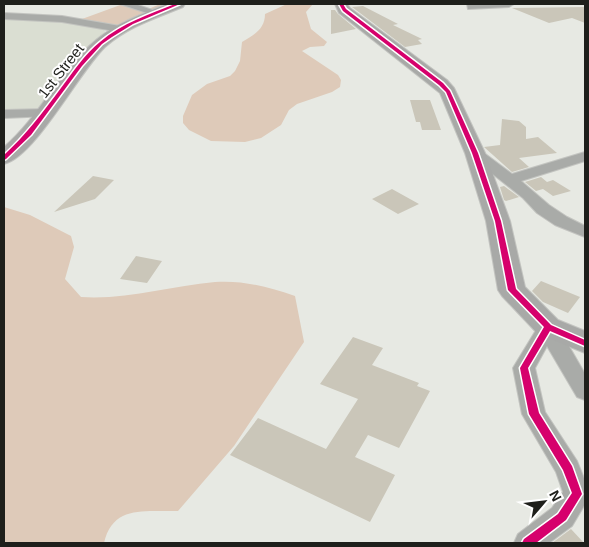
<svg xmlns="http://www.w3.org/2000/svg" width="589" height="547" font-family="Helvetica,sans-serif">
	<style>
		.built { fill: #daded2 }
		.green { fill: #decab9 }
		.building { fill: #cac6b9 }
		.lines { fill: none; stroke-linecap: round; stroke-linejoin: round }
		.street-casing { stroke: #c3c4c0; stroke-width: 2 }
		.secondary-casing { stroke: #c3c4c0; stroke-width: 2 }
		.street { fill: #a9aba8; fill-rule: evenodd }
		.secondary { fill: #a8a9a7; fill-rule: evenodd }
		.cycleway-casing { stroke: #fff; stroke-width: 3 }
		.cycleway { fill: #d6006c; fill-rule: evenodd }
		.labels { text-anchor: middle; stroke-width: 4; stroke-linejoin: round; paint-order: stroke }
		.far-street-label { font-size: 15px; fill: #1e1f1b; stroke: #fff }
	</style>
	<rect width="100%" height="100%" fill="#e7e9e3"/>
	<path class="built" d="M4,18L55,20L103,29L106,33L43,111H4Z"/>
	<path class="green" d="M123,4L144,11L160,4H172L120,26L82,19Z
		M287,4H313L306,12L311,29L327,42L324,46L310,47L302,51L338,75L341,80L340,87L332,92L297,104L289,110L281,125L261,138L245,142L211,141L189,130L183,123V116L192,95L207,84L230,76L235,71L240,61L242,42C254,35 265,29 265,14Z
		M4,207L30,215L71,236L74,247L65,279L81,297C127,300 170,286 215,282C243,280 269,287 295,296L304,342L234,446L178,511C146,512 113,504 104,543H4Z"/>
	<path class="building" d="M363,6L398,24L393,25L422,39L418,40L422,44L405,47L352,7Z
		M585,7V23L572,18L549,23L512,8Z
		M331,10H335L338,14L356,29L331,34Z
		M410,100H430L441,130H422L420,122H416Z
		M502,119L519,121L526,127V139L538,137L557,153L519,158L529,167L512,172L484,147L500,145Z
		M93,176L114,180L95,199L54,212Z
		M541,177L547,182L553,180L571,191L553,196L543,189L536,191L525,182Z
		M504,186L519,197L506,201L504,200L500,187Z
		M392,189L419,204L398,214L372,199Z
		M136,256L162,261L147,283L120,279Z
		M541,281L580,297L568,313L543,302L532,291Z
		M353,337L383,348L372,365L419,383L417,386L430,391L399,448L368,435L355,457L395,475L370,522L230,455L258,418L326,449L358,399L320,384Z
		M571,529L584,543H552Z"/>
	<g class="lines">
		<defs>
			<path id="street" d="M120,4H135L161,13L156,16Z
				M467,4H514L509,7L468,9Z
				M4,13L62,16L120,26L125,29L120,32L62,22L4,19Z
				M45,109L50,110L52,113L50,116L4,118V110Z
				M475,149L480,150L512,174L585,152V161L521,181L549,205L567,217L585,226V237L555,225L537,213L523,198L470,156L468,153L470,150Z
				M548,320L555,322L585,374V400L577,397L547,346L535,368L545,412L577,461L585,481V504L572,526L549,543H514L518,534L552,508L563,492L556,472L522,414L513,368L541,322Z"/>
			<path id="secondary" d="M167,4H185L183,7C156,18 127,27 105,47C79,72 35,157 4,164V147C40,116 60,70 96,40C116,23 143,14 167,4Z
				M335,4H347L350,8L447,80L454,88L485,153L510,221L525,287L558,320L585,331V353L538,334L502,296L498,290L486,221L465,153L440,93L339,13Z"/>
		</defs>
		<use href="#street" class="street-casing"/>
		<use href="#secondary" class="secondary-casing"/>
		<use href="#street" class="street"/>
		<use href="#secondary" class="secondary"/>
		<defs>
			<path id="cycleway" d="M175,4H180L133,24L112,37L102,44L82,66L31,135L6,159L4,160V155C26,135 43,112 61,88C73,72 85,54 100,42C122,23 150,14 175,4Z
				M339,4H343L346,9L443,83L450,91L478,153L501,221L516,289L551,325L585,340V346L550,331L528,368L539,413L572,466L582,494L566,520L536,543H522L524,539L558,514L572,493L563,470L529,414L520,368L544,327L508,290L495,221L472,153L446,92L439,85L343,11Z"/>
		</defs>
		<use href="#cycleway" class="cycleway-casing"/>
		<use href="#cycleway" class="cycleway"/>
	</g>
	<g class="labels">
		<g class="far-street-label">
			<text transform="translate(61 71) rotate(-52)" y="5">1st Street</text>
		</g>
	</g>
	<rect width="589" height="547" fill="none" stroke="#1e1f1b" stroke-width="10"/>
	<g transform="translate(544 502) rotate(62)" stroke="#ffffff" stroke-width="4" paint-order="stroke">
	<path d="M0-4L9 19L0 12L-9 19Z" fill="#1e1f1b"/>
	<text y="-8" font-size="14" font-weight="bold" text-anchor="middle" fill="#1e1f1b">N</text>
	</g>
</svg>
